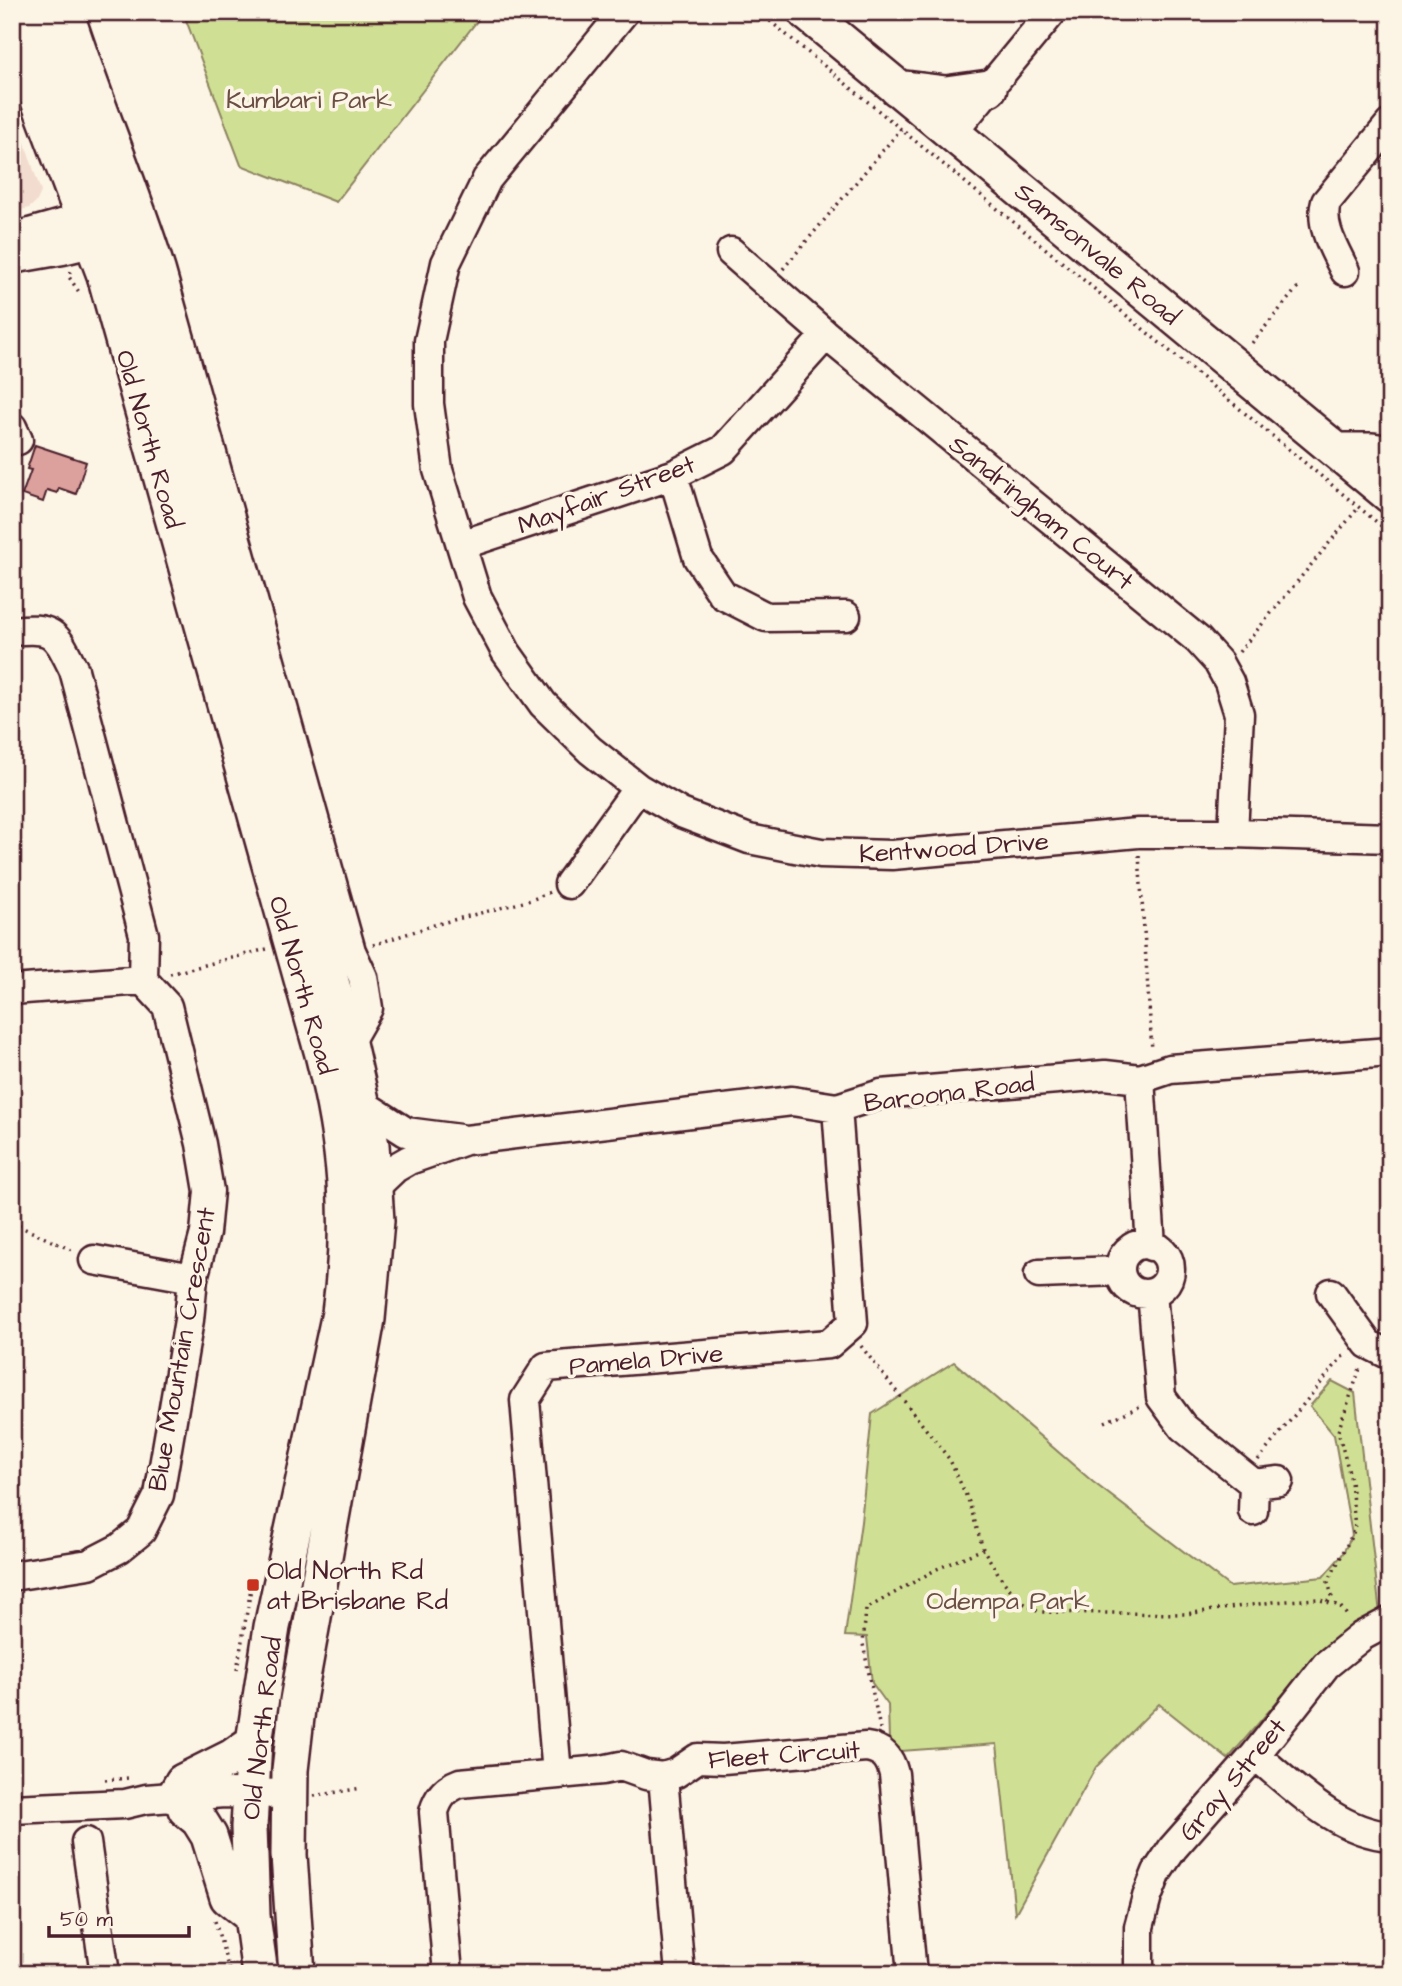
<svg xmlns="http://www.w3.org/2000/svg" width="1402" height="1986" font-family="'Architects Daughter',sans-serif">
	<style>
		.built { fill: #f2dccf }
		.green { fill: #cfe094; stroke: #8c8060; stroke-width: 2 }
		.building { fill: #dca19d; stroke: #4a1f2b; stroke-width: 2 }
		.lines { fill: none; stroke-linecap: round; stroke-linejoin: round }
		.minor-casing { stroke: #4a1f2b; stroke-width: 33 }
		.major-casing { stroke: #4a1f2b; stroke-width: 40 }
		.path { stroke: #4a1f2b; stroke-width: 3.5; stroke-dasharray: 2 5; stroke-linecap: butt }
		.minor { stroke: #fcf5e5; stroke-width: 28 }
		.major { stroke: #fcf5e5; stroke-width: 35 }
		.poi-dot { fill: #c8321e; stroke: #fcf5e5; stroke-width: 2.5 }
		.labels { text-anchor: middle; stroke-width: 7; stroke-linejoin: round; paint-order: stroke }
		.park-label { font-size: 26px; fill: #6b4f45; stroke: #fcf5e5 }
		.street-label { font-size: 26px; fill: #4a1f2b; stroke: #fcf5e5 }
		.poi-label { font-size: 26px; fill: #4a1f2b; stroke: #fcf5e5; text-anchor: start }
	</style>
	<rect width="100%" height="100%" fill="#fcf5e5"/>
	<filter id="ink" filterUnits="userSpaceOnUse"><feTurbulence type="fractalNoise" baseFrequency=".0143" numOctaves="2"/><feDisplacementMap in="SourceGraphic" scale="14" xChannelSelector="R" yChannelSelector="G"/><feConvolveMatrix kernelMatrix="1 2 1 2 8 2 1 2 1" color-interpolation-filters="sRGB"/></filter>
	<g filter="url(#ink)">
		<path class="built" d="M12,103L41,192L37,201L29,208L12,212Z"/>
		<path class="green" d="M183,12H484L336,202L241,165Z
			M954,1362L1093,1482L1230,1587L1323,1577L1342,1555L1352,1535L1334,1435L1310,1406L1332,1381L1355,1393L1380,1614L1321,1650L1228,1759L1159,1704L1096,1767L1015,1914L997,1744L901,1751L889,1740L888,1705L872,1683L867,1637L845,1636L861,1522L872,1414Z"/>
		<path class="building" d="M35,445L86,462L76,494L59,488L57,493L47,490L43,502L22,495L31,470L27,469Z"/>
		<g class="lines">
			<defs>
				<path id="minor" d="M69,12C97,100 134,184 161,271L351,951L363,977L368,1008L348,1043
					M624,12L487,179L446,263L429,341V404L438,470L477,597L506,652L543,704L590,750L638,788L681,813L749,839L821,853L892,855L1138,833H1233L1390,838
					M952,133L1052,12
					M12,238L104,212
					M731,252L826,335L1198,640L1218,662L1229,682L1239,714L1233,833
					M12,259L63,250L112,238
					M1345,271C1335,250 1319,226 1326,202L1390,124
					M12,427L18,440
					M673,475L698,558L723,595L766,617L846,616
					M461,545L673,475L723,450L826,335
					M12,631C55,626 56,634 74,670L144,935L143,980L167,1006L201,1144L209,1191L205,1233L193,1278L189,1320L159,1495L141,1531L120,1548L89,1564L12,1576
					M569,884L638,788
					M12,990L143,980
					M1140,1079L1151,1246
					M364,1105L406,1132L460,1139
					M374,1188L395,1168L409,1160L466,1140L792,1101L837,1108L881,1094L1105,1075L1140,1079L1170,1069L1390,1052
					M1120 1269a25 25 0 1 1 50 0a25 25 0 1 1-50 0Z
					M94,1260L193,1278
					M1039,1274L1118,1271
					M1152,1293L1161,1397L1183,1427L1254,1484
					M1331,1293L1368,1344L1390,1355
					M1253,1511L1254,1484L1279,1481
					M1255,1755C1294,1787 1337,1832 1390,1836
					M557,1774L525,1400L546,1367L829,1344L853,1323L837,1108
					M663,1777L680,1974
					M12,1809L125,1804L146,1799L224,1793L288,1794
					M86,1842L105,1974
					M448,1974L434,1812C438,1797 446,1788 460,1783L602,1770L621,1766L646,1775L663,1777L676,1773L698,1758L723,1759L866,1747C883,1749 890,1758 894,1774L912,1974
					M1139,1974V1927L1147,1897L1157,1872L1173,1848L1255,1755L1326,1665L1362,1636L1390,1621"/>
				<path id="major" d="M40,12L122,235L348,1043L371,1145L376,1221L367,1319L298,1700L290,1770L289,1855L297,1974
					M806,12L1390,495
					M12,26L21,53L105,275L323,1054C346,1145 353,1220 340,1313L272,1627L254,1742L249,1827L252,1916L260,1974
					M897,88L946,94L989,88
					M1337,451H1372L1390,454
					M175,1796L183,1782L231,1758L254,1742
					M186,1809L199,1820L209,1836L228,1897L252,1916"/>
			</defs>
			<use href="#minor" class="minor-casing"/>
			<use href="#major" class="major-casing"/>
			<path class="path" d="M759,12L1390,533
				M783,269L901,129
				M70,271L69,277L81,295
				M1252,343L1298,287
				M1239,652L1359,507
				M1139,855L1152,1050
				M373,945L434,925L531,900L550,892
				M170,974L267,949
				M12,1223L74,1251
				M861,1346L950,1460L969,1502L983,1549L1003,1581L1020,1601L1039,1612L1185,1614L1273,1602L1317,1599L1340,1606L1349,1618
				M1105,1422L1141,1406
				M1258,1460L1342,1357L1348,1354
				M1327,1602L1332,1596L1328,1582L1355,1529L1351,1480L1338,1431L1361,1366
				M237,1670L251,1588
				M880,1729L863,1644L866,1609L937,1569L983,1549
				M105,1780L129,1778
				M314,1796L362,1788
				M215,1921L230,1974"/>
			<use href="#minor" class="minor"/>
			<use href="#major" class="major"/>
		</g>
	</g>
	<rect class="poi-dot" x="246" y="1578" width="14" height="14" rx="3.5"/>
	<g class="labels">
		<g class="park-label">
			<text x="309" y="108">Kumbari Park</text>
			<text x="1008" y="1609">Odempa Park</text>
		</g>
		<g class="street-label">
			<text transform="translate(1098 253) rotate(40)" y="9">Samsonvale Road</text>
			<text transform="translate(150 439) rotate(74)" y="9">Old North Road</text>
			<text transform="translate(606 494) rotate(-20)" y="9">Mayfair Street</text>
			<text transform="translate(1042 512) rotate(39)" y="9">Sandringham Court</text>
			<text transform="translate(954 847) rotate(-4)" y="9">Kentwood Drive</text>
			<text transform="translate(303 985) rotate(74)" y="9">Old North Road</text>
			<text transform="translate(949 1092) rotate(-7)" y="9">Baroona Road</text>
			<text transform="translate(181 1349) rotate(-80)" y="9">Blue Mountain Crescent</text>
			<text transform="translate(646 1359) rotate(-5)" y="9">Pamela Drive</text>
			<text transform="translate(261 1728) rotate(-83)" y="9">Old North Road</text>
			<text transform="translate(784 1754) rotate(-4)" y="9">Fleet Circuit</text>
			<text transform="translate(1232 1779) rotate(-50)" y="9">Gray Street</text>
		</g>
		<g class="poi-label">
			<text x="267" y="1579">Old North Rd<tspan x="267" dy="30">at Brisbane Rd</tspan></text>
		</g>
	</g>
	<rect width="1402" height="1986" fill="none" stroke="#fcf5e5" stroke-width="42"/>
	<rect x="21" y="21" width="1360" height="1944" fill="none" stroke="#4a1f2b" stroke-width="2.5" filter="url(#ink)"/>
	<path d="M49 1926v10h140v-10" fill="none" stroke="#4a1f2b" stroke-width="3.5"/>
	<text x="60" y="1926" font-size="21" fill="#4a1f2b" stroke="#fcf5e5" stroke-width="5" paint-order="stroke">50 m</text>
</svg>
